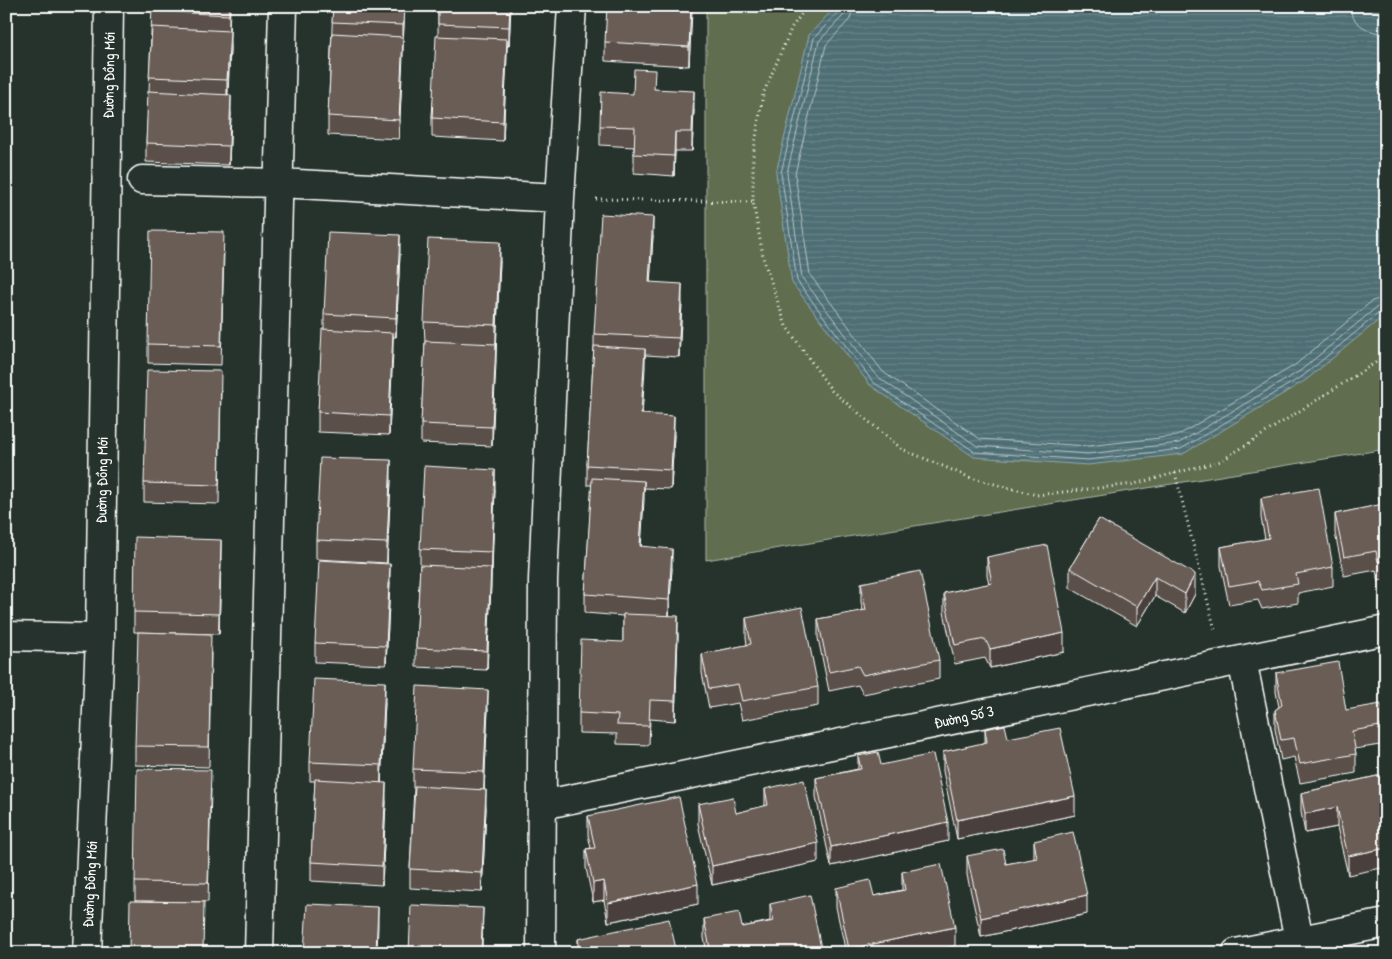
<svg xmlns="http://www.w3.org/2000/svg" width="1392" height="959" font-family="'Patrick Hand',sans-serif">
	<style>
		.green { fill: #606e50; stroke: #b0b6a8 }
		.water { fill: url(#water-rules); stroke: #94a8ac }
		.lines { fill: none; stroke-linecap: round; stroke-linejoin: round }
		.shore { stroke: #b8c5c7; stroke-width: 1 }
		.street-casing { stroke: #fff; stroke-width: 31 }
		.path { stroke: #fff; stroke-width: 3; stroke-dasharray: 1 4; stroke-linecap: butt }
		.street { stroke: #26332d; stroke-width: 28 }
		.wall { fill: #5a5049; stroke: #fff }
		.shaded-wall { fill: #4a413c; stroke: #fff }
		.building { fill: #695d55; stroke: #fff }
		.labels { text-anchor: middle; stroke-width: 4; stroke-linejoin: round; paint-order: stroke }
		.street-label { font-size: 15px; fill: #fff; stroke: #26332d }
	</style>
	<defs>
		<pattern id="water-rules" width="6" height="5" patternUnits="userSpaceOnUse" patternTransform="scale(1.25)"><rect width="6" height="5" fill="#4d6e74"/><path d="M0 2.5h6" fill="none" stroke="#688489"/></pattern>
	</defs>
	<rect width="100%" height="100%" fill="#26332d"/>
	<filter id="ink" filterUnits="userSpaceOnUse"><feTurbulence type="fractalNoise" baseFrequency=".02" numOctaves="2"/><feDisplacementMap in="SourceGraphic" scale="10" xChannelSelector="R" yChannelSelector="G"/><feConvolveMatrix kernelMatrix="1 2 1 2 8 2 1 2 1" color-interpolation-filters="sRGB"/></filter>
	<g filter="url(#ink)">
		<path class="green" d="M706,6H1386V449L706,560Z"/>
		<path class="water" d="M836,6H1363L1386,15V314L1306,380L1183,454L1088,465L974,457L870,385L792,283L776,173L809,35Z"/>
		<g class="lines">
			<path class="shore" d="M840,6L838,12L814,38L781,173L797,281L873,382L975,452L1088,460L1181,449L1303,376L1380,312L1386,311
				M846,6L844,15L819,41L787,173L802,278L878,377L977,446L1088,454L1179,443L1300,371L1377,307L1386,304
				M853,6L850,19L826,45L795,174L810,275L883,372L980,439L1088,446L1177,436L1295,365L1372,301L1386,297
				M1350,6C1350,24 1370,33 1386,34"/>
			<defs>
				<path id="street" d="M142,180L279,183L560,198
					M6,636L100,638
					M1242,660L1299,940
					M542,805L1386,630
					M87,953L100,638L109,6
					M259,953L283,6
					M541,953L543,580L560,198L572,6
					M1236,953L1386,923"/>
			</defs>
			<use href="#street" class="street-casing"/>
			<path class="path" d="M807,6L792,27L763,94L753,156V202L764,261L786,326L832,391L902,449L971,478L1037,495L1134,484L1221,461L1386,356
				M596,199L753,202
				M1175,473L1215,630"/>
			<use href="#street" class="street"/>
		</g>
		<path class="wall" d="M152,6H230L229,31L230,50L228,94L231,114L229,165L146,162V143L149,91Z
			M333,6H405L403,44L399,139L328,135V116Z
			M438,6H511L509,46H507L503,141L432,137V118L438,36Z
			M692,6L689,66L605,61V42Z
			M655,89L694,110L692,151H675L674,176L634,173V147L600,145V126L633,94Z
			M653,236L650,282L682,303L679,357L645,355L642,414L674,435L671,489L644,488L641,546L672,568L669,615L678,635L675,721L650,719L649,745L617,744V734L579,733V713L623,642V616L585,613V594L592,485H587V465L594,346V334Z
			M224,252L221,365L148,363V344Z
			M400,254L396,337H393L389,435L318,432V412L324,329V314Z
			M500,261L492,446L421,443V424L425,342L424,322Z
			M221,390L219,504L144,502V483Z
			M1386,473V579L1378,581L1376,570L1344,576L1335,533V514L1380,505L1378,494V474Z
			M391,480L387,563L316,559V540Z
			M495,489L487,670L416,667V648L420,565V549Z
			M1261,498L1333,567V586L1298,593V603L1262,609L1258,600L1229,605L1221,566V547L1265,539L1261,518Z
			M1099,519L1195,594L1185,613L1155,596L1137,626L1070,588V568Z
			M987,557L1064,652L990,668L985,658L955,664L944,612V593L989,584L987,576Z
			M221,559L219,634L134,632V612Z
			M390,583L386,665L315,662V643Z
			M861,583L939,660V679L863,694L858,685L829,691L818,638V619L863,611L861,602Z
			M746,618L818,687V706L742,720L738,703L709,708L702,673V654L747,645L746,637Z
			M211,653L209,767L135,765V746Z
			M1276,673L1346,710L1386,725V744L1355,749L1356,754V773L1300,783L1294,757L1281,760L1275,729V710L1279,707L1276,692Z
			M385,702L381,782L386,802L382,885L311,881V862L315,781H310V762Z
			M488,709L484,790L486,809L482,892L410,888V869L414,788H413V769Z
			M985,729L1075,815L957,839L943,771V752L985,743Z
			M858,756L881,765L948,841L831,866L816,797V778L858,769Z
			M1386,774L1348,875L1337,827L1305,833L1301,812V793Z
			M211,789L208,902L135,901V882Z
			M765,789L818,862L712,885L698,824V804L736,813L765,806Z
			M588,816L698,904L608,922L604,900L593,902L586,868V849L591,848L588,835Z
			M1034,841L1087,914L981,937L967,875V856L1006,864L1034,859Z
			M902,872L955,946L922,953H846L836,907V888L874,896L902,890Z
			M770,904L822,953H707L704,938V919L742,927L770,921Z
			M578,939L677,953H578Z"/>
		<path class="shaded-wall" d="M229,6H230L229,34Z
			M404,6H405L403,44V25Z
			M510,6H511L509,46V27Z
			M691,6H692V12L689,66V47Z
			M230,31V50L227,99V80Z
			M403,37V56L399,139V120Z
			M507,39V58L503,141V122Z
			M694,91V110L692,151V132Z
			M231,95V114L229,165V146Z
			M675,132V151L674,176V156Z
			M653,217V236L649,301V282Z
			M400,235V254L396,337V318Z
			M500,242V261L496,344V325Z
			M682,284V303L679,357V338Z
			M393,333V352L389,435V416Z
			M496,344V363L492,446V427Z
			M645,349V368L641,433V414Z
			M674,416V435L671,489V470Z
			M391,460V480L387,563V543Z
			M495,470V489L492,571V552Z
			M644,481V500L640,566V546Z
			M221,540V559L219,634V614Z
			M672,549V568L669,619V600Z
			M390,564V583L386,665V646Z
			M491,568V587L487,670V651Z
			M1195,574V594L1185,613V594Z
			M1155,577V596L1137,626V607Z
			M678,616V635L675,721V701Z
			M1064,633V652L990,668V649Z
			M385,682V702L381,784V765Z
			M488,690V709L484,791V772Z
			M386,783V802L382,885V866Z
			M486,790V809L482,892V873Z
			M1075,796V815L957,839V820Z
			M1337,807V827L1305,833V814Z
			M948,822V841L831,866V847Z
			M818,843V862L712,885V866Z
			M1386,848V867L1348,875V856Z
			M604,881V900L593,902V883Z
			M698,884V904L608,922V903Z
			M1087,895V914L981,937V918Z
			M378,907V926L377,953H376Z
			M483,908L482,953H481Z
			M955,927V946L922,953H849V949Z"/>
		<path class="building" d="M152,6H229V15L152,11Z
			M333,6H404L403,25L332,22Z
			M438,6H510L509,27L438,24Z
			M607,6H691L689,47L605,42Z
			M152,27L230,31L227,80L149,77Z
			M332,33L403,37L399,120L328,116Z
			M436,36L507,39L503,122L432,118Z
			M634,69L655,70L654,89L694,91L692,132H675L674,156L634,154L635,127L600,126L601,92L633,94Z
			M148,91L231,95L229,146L146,143Z
			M601,214L653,217L649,282L682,284L679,338L594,334Z
			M150,231L224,232L221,346L148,344Z
			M328,232L400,235L396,318L324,314Z
			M428,239L500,242L496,325L424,322Z
			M322,329L393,333L389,416L318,412Z
			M425,341L496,344L492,427L421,424Z
			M594,346L645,349L641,414L674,416L671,470L587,465Z
			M147,370L221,371L219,485L144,483Z
			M320,458L391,460L387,543L316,540Z
			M424,466L495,470L492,552L420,549Z
			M1386,473V560L1378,562L1376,551L1344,557L1335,514L1383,504L1378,474Z
			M592,478L644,481L640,546L672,549L669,600L585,594Z
			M1319,488L1333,567L1296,574L1298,584L1262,590L1258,581L1229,586L1221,547L1269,538L1261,498Z
			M1099,519L1195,574L1185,594L1155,577L1137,607L1070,568Z
			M135,537L221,540L219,614L134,612Z
			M1047,545L1064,633L990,649L985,639L955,645L944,593L992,583L987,557Z
			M319,560L390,564L386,646L315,643Z
			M420,565L491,568L487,651L416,648Z
			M920,571L939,660L863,675L858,666L829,672L818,619L866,610L861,583Z
			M802,607L818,687L742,701L738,684L709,689L702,654L751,644L746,618Z
			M623,614L678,616L675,701L650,700L649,726L617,725L618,715L579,713L581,640L623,642Z
			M138,632L211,634L209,747L135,746Z
			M1338,662L1346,710L1381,704L1386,725L1352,731L1356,754L1300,764L1294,738L1281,740L1275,710L1282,705L1276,673Z
			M314,679L385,682L381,765L310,762Z
			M417,686L488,690L484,772L413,769Z
			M1005,725L1008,738L1060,728L1075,796L957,820L943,752L987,742L985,729Z
			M878,752L881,765L933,754L948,822L831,847L816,778L861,769L858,756Z
			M137,769L211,770L208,883L135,882Z
			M1386,774V848L1348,856L1337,807L1305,814L1301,793Z
			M315,779L386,783L382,866L311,862Z
			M804,780L818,843L712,866L698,804L733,797L736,813L768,805L765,789Z
			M415,786L486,790L482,873L410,869Z
			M679,797L698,884L608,903L604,881L593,883L586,849L595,848L588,816Z
			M1073,832L1087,895L981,918L967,856L1003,849L1006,864L1037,858L1034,841Z
			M941,864L955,927L849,949L836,888L870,880L874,896L905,890L902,872Z
			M810,895L822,953H711L704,919L739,912L742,927L774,921L770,904Z
			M130,901L204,902L203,953H129Z
			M307,904L378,907L376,953H304Z
			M411,905L483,908L481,953H409Z
			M669,919L677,953H581L578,939Z
			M1372,950L1373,953H1357Z"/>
	</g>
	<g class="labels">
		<g class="street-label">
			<text transform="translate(109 75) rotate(-89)" y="5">Đường Đồng Mới</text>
			<text transform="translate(102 480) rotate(-89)" y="5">Đường Đồng Mới</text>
			<text transform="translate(964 717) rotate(-12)" y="5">Đường Số 3</text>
			<text transform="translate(90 884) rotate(-87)" y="5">Đường Đồng Mới</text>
		</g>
	</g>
	<rect width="1392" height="959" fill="none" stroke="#26332d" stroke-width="25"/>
	<rect x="12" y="12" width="1367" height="934" fill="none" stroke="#fff" stroke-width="2" filter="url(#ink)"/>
</svg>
